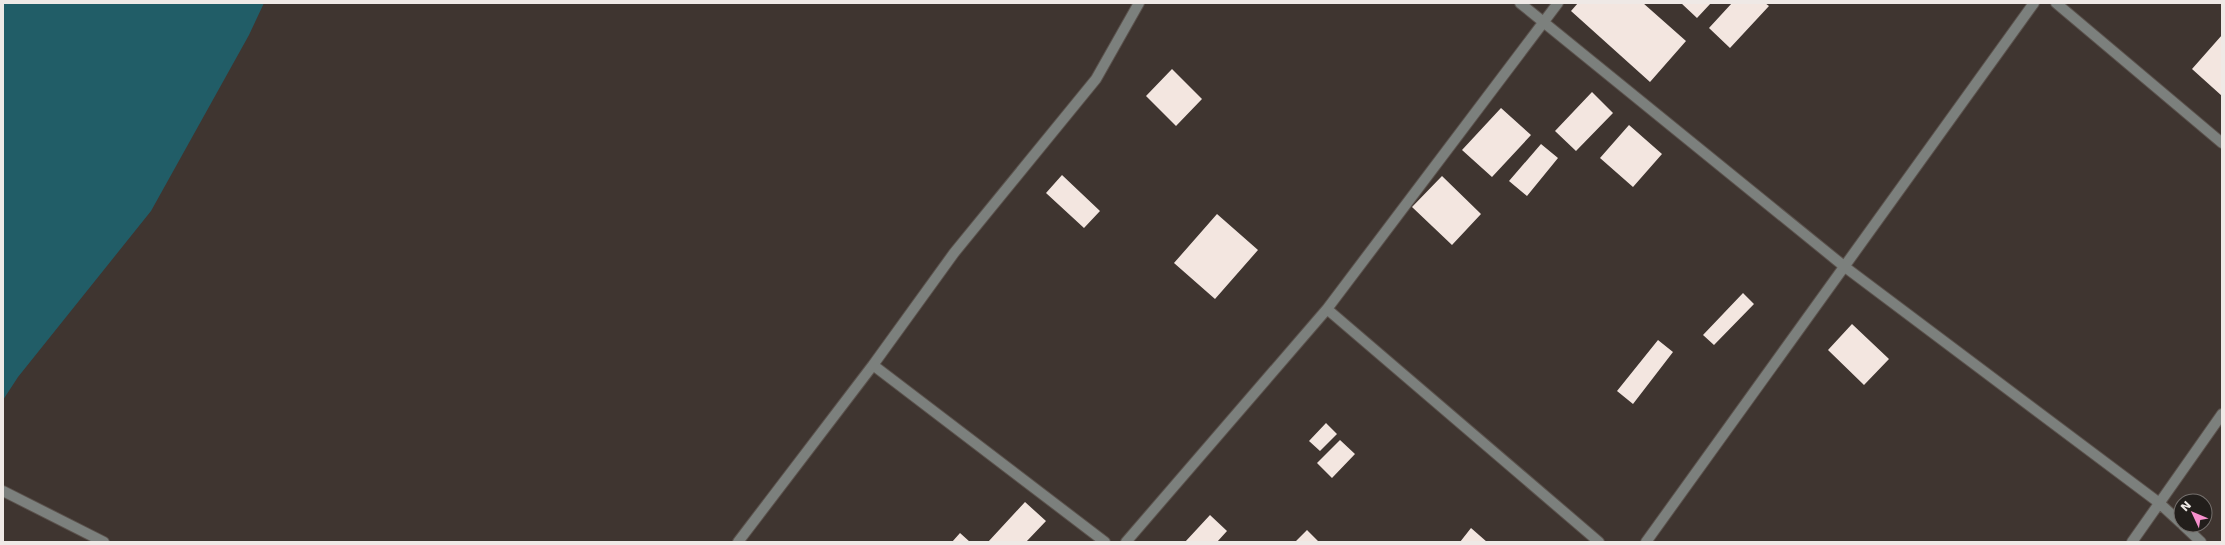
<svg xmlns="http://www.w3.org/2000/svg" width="2225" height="545" font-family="'DejaVu Sans',sans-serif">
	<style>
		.water { fill: #215d67 }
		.building { fill: #f3e6e0 }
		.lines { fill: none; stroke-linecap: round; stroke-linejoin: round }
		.minor-casing { stroke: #5b524d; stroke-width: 12 }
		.minor { stroke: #7c807d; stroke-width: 10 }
	</style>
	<rect width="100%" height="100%" fill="#3f3530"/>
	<path class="water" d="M3,3H264L249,35L151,211L18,377L3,400Z"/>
	<path class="building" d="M1578,3H1643L1686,41L1650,82L1571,11Z
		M1681,3H1711L1697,18Z
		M1732,3H1765L1769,6L1730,48L1709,28Z
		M2222,35V96L2192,69Z
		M1172,69L1202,99L1176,126L1146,96Z
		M1592,92L1613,113L1576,151L1555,131Z
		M1501,108L1531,135L1492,177L1462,150Z
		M1629,125L1662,154L1633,187L1600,158Z
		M1541,144L1558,158L1527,196L1509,181Z
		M1062,175L1100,211L1084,228L1046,193Z
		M1442,176L1481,214L1452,245L1412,207Z
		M1217,214L1258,250L1215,299L1174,263Z
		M1743,293L1754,304L1714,345L1703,335Z
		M1852,324L1889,359L1864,385L1828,350Z
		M1658,340L1673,352L1633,404L1617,391Z
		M1326,423L1337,434L1320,451L1309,441Z
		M1340,440L1355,454L1332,478L1317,463Z
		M1025,502L1046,521L1026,542H988Z
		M1210,515L1227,531L1217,542H1185Z
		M1471,528L1487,542H1460Z
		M1307,530L1319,542H1295Z
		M960,533L970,542H952Z"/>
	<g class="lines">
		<defs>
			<path id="minor" d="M1520,3L1845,267L2158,502L2181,523
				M2056,3L2222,143
				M1327,309L1599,542
				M873,365L1105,542
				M3,491L104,542
				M2183,525L2201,542
				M738,542L873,365L954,253L1096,79L1139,3
				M1126,542L1327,309L1558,3
				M1646,542L2034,3
				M2132,542L2222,414"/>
		</defs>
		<use href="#minor" class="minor-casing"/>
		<use href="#minor" class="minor"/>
	</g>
	<rect width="2225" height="545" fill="none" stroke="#efe9e6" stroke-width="8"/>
	<g transform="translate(2193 513) rotate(314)"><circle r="19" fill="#221e1b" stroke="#746f6c"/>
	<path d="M0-3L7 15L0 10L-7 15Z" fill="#f790cd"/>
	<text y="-6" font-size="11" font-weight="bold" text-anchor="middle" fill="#efe9e6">N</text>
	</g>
</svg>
